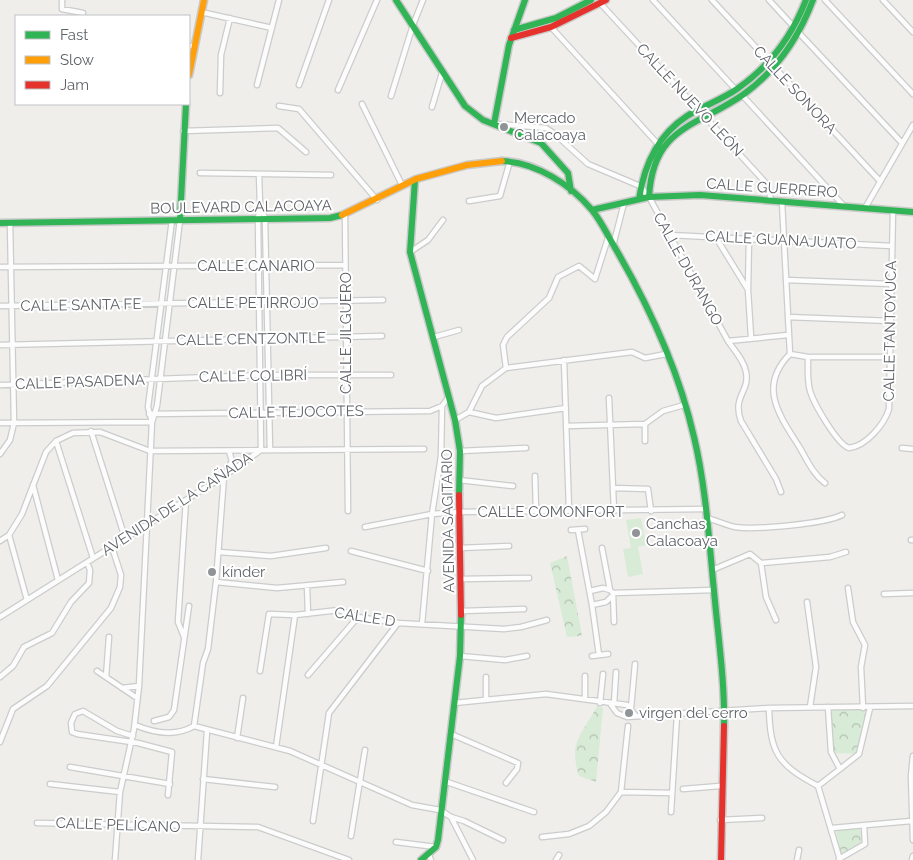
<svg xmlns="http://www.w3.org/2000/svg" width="913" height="860" font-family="Raleway,sans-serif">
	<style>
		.park { fill: url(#park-crowns) }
		.garden { fill: #d8ebd6 }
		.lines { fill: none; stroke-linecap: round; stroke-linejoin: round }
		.street-casing { stroke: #cbcccc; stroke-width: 7 }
		.fast-casing { stroke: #cacacb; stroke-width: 9 }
		.slow-casing { stroke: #cacacb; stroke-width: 9 }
		.jam-casing { stroke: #cacacb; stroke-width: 9 }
		.street { stroke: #fdfcfc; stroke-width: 4.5 }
		.fast { stroke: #30b455; stroke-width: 6 }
		.slow { stroke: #ff9f0a; stroke-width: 6 }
		.jam { stroke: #e5322d; stroke-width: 6 }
		.poi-dot { fill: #919496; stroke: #fff; stroke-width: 2 }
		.labels { text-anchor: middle; stroke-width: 4; stroke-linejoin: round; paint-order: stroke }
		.street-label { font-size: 15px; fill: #5f6368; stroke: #fff }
		.poi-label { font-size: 15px; fill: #5f6368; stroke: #fff; text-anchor: start }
	</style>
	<defs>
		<pattern id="park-crowns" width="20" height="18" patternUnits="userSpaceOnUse" patternTransform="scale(1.25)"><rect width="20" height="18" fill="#d8ebd6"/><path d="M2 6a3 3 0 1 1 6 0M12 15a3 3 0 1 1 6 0" fill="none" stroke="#b2c2b1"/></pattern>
	</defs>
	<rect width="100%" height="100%" fill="#efeeea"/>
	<path class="park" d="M567,556L582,636L567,637L550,563Z
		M597,706L603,708L596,782L579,776C568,740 582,736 597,706Z
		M831,708H867L858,754L834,753Z
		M860,828L862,845L841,857L836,830Z"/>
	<path class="garden" d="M641,518L646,545L638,547L643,574L628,577L623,549L631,548L626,520Z"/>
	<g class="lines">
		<defs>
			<path id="street" d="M62,0V9L83,13L82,16
				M653,0L736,90
				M712,0L879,180
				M769,0L794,27
				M825,0L913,94
				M883,0L913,32
				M600,3L765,182L770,194V201
				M201,12L272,28
				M551,27L657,143
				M800,34L902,143
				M189,46H194
				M257,85L279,0
				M299,85L329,0
				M338,90L377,0
				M220,93L221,55L230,18
				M742,95L844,206
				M391,96L413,25L423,0
				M362,104L402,185
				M279,106L299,109L377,200
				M432,107L442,73
				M498,124L546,128L555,134L588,164L640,186L649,197L728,341C734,350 744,360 746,372C750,392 732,396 741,421L776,479L781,492
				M183,131L278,128L306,152
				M200,173L331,175
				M469,201L500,196L510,161
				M782,202L790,354
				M261,207L265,219L270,450
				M865,208L913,125
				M345,216L348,511
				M670,235L892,246
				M715,236L747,288
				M749,238L748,290L751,337
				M613,246L624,203
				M410,252L428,240L443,220
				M0,267L345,265
				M786,280L892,284
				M0,306L383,300
				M788,317L891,321
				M434,337L459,330
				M728,341L788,335
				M0,345L382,336
				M790,354C757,387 780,416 800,448C807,460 813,474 825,483
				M790,354L808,357H891
				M808,357C808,368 807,380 810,391C814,404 837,444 849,448C866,446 884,425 889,409L893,210
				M564,360L569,510
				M506,368L503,345L507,337L549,298L558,277L579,266L595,279L608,238
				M0,385L260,375H391
				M609,398L614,511
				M469,412L496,418L566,408
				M149,414L430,411L442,406
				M455,420L469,412L482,386L506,368L632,352L645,358L666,354
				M152,422L148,407L172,220
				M0,423L152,422
				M645,424V441
				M566,426L645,424L663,411L684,405
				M91,431L125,538
				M56,441L93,558
				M902,448L913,449
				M460,451L526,448
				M0,454L10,440L14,423L10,223
				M535,476L536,510
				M459,480L513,486
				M33,485L58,580
				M613,488L648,489L651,511
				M706,518C716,520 725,525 735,527C755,530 824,524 842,515
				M365,527L432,514L458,512L704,509
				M571,530L585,529
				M578,530L592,605L599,655
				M9,535L27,600
				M911,540H913
				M0,541L9,535L22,514L46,452L56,441L73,433L100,432L150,451L424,449
				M460,548L509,546
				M602,548L610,590L613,593L614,622
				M351,551L428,571
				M219,552L271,556L326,548
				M761,563L830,557L846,552
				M761,563L766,597L776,620
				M712,570L750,554L761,563
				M461,579L529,578
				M216,582L277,588L343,582
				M307,586L308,614
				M848,588L853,622L865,645L861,667L863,708
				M590,591L603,588L610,590
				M613,593L714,590
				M884,594L913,593
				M807,602L816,667L810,707
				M592,605L606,602L611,597
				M462,611L524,609
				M0,617L224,476L261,450L258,220L260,205L259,174
				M422,624L432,514L441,456L442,406L448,398
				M184,637L178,622L186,500
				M460,656L505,660L527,656
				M592,656L608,654
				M97,671L137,698
				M260,671L269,614L295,615L339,610L358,617L398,623L504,629L521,627L547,620
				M308,675L358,617
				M0,677L13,666L24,647L52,633L71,602L89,583L90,570L87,562
				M106,677L109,637
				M486,677V700
				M122,688L139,686
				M585,699V676
				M454,703L546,694L627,705L635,715
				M600,703L603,674
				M614,704L616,672
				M611,705L617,713L627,717L769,708L913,706
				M631,708L635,664
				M769,708C770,753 778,765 818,786L840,860
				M154,721L169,717L174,710L189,606
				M135,725C154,733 175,737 194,726L290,751L412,805L440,810L451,817L464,821L503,840
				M194,726L203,663L208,649L216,582L224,476L232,461L229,451
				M451,734L518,763L517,769L506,783
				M133,736L117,731L83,711L75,714L71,723L72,732L77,734L138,743L172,752L168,795
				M237,738L243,698
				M0,742L13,709L47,686L111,608L120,587L121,575L112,547
				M276,747L295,615
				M913,756L911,776L913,840
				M70,767L170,784
				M840,769L859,754L870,708
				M203,779L275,787
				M444,781L534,812
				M50,784L120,792
				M818,786L840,769L831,752L828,707
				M683,789L720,786
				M621,792L672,793
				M671,812L677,715
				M451,817L473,860
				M720,820L762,818
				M313,821L329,713L398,623
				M37,823L258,827L349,860
				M832,828L911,821
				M351,836L365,750
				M542,837L569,834L589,826L606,812L621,792L628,726
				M396,842L436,847
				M429,855L431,860
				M839,859L865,844L864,826
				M115,860L120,792L134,729L139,686L152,422L157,406L180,220
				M198,860L207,731
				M556,860L559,855
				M797,860L799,850
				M912,860L913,856"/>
			<path id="fast" d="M396,0L465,106L483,120L541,143L568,173L571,191
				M514,30L556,18L591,0
				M494,124L509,45L525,0
				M502,161C536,162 571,185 592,210C601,221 607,234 614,246C648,304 679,371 694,437C706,487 709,540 714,591C718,636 725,681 724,726
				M415,180L410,252L455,420L460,451L459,495
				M649,197C653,125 698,127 744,94C777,70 799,37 813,0
				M639,199C644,165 658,135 687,116C703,106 721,100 737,89C769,67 792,36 806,0
				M592,210L649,197L700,195L913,212
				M180,220L186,104
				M0,223L330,218L342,215
				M421,860L436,847L438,840L460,656L461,615"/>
			<path id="slow" d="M189,75L204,0
				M342,215L416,179L467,165L502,161"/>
			<path id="jam" d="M511,38L551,27L606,0
				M459,495L461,615
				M721,860L724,726"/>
		</defs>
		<use href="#street" class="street-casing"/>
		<use href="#fast" class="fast-casing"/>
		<use href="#slow" class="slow-casing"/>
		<use href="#jam" class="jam-casing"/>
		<use href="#street" class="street"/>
		<use href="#fast" class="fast"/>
		<use href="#slow" class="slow"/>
		<use href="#jam" class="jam"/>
	</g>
	<g class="poi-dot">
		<circle cx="504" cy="127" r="5"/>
		<circle cx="636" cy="533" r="5"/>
		<circle cx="212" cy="572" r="5"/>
		<circle cx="629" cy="713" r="5"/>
	</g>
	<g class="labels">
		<g class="street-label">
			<text transform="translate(795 90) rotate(47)" y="5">CALLE SONORA</text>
			<text transform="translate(690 100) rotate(47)" y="5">CALLE NUEVO LEÓN</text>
			<text transform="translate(772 188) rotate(4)" y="5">CALLE GUERRERO</text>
			<text transform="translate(241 207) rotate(-1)" y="5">BOULEVARD CALACOAYA</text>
			<text transform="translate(781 240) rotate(3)" y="5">CALLE GUANAJUATO</text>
			<text x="256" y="271">CALLE CANARIO</text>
			<text transform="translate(688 269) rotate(61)" y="5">CALLE DURANGO</text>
			<text x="253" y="308">CALLE PETIRROJO</text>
			<text transform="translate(81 305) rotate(-1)" y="5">CALLE SANTA FE</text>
			<text transform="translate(890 331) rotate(-89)" y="5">CALLE TANTOYUCA</text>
			<text transform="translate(346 333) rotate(-90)" y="5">CALLE JILGUERO</text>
			<text transform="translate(251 339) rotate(-1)" y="5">CALLE CENTZONTLE</text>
			<text transform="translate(253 376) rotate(-1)" y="5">CALLE COLIBRÍ</text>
			<text transform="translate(80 382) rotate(-2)" y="5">CALLE PASADENA</text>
			<text transform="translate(296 412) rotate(-1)" y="5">CALLE TEJOCOTES</text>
			<text transform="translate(177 504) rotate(-33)" y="5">AVENIDA DE LA CAÑADA</text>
			<text x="551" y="517">CALLE COMONFORT</text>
			<text transform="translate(448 521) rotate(-91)" y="5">AVENIDA SAGITARIO</text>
			<text transform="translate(365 617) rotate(9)" y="5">CALLE D</text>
			<text transform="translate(118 825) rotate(2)" y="5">CALLE PELÍCANO</text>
		</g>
		<g class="poi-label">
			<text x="514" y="123">Mercado<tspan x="514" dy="17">Calacoaya</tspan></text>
			<text x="646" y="529">Canchas<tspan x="646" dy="17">Calacoaya</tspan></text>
			<text x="222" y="577">kínder</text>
			<text x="639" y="718">virgen del cerro</text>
		</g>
	</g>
	<rect x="15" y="15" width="175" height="90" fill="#ffffff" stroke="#bfc1c3"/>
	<rect x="25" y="31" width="25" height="8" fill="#30b455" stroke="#bfc1c3"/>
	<text x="60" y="40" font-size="15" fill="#5f6368">Fast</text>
	<rect x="25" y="56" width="25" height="8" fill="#ff9f0a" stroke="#bfc1c3"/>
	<text x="60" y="65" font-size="15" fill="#5f6368">Slow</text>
	<rect x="25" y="81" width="25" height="8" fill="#e5322d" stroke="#bfc1c3"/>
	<text x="60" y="90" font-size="15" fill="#5f6368">Jam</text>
</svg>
